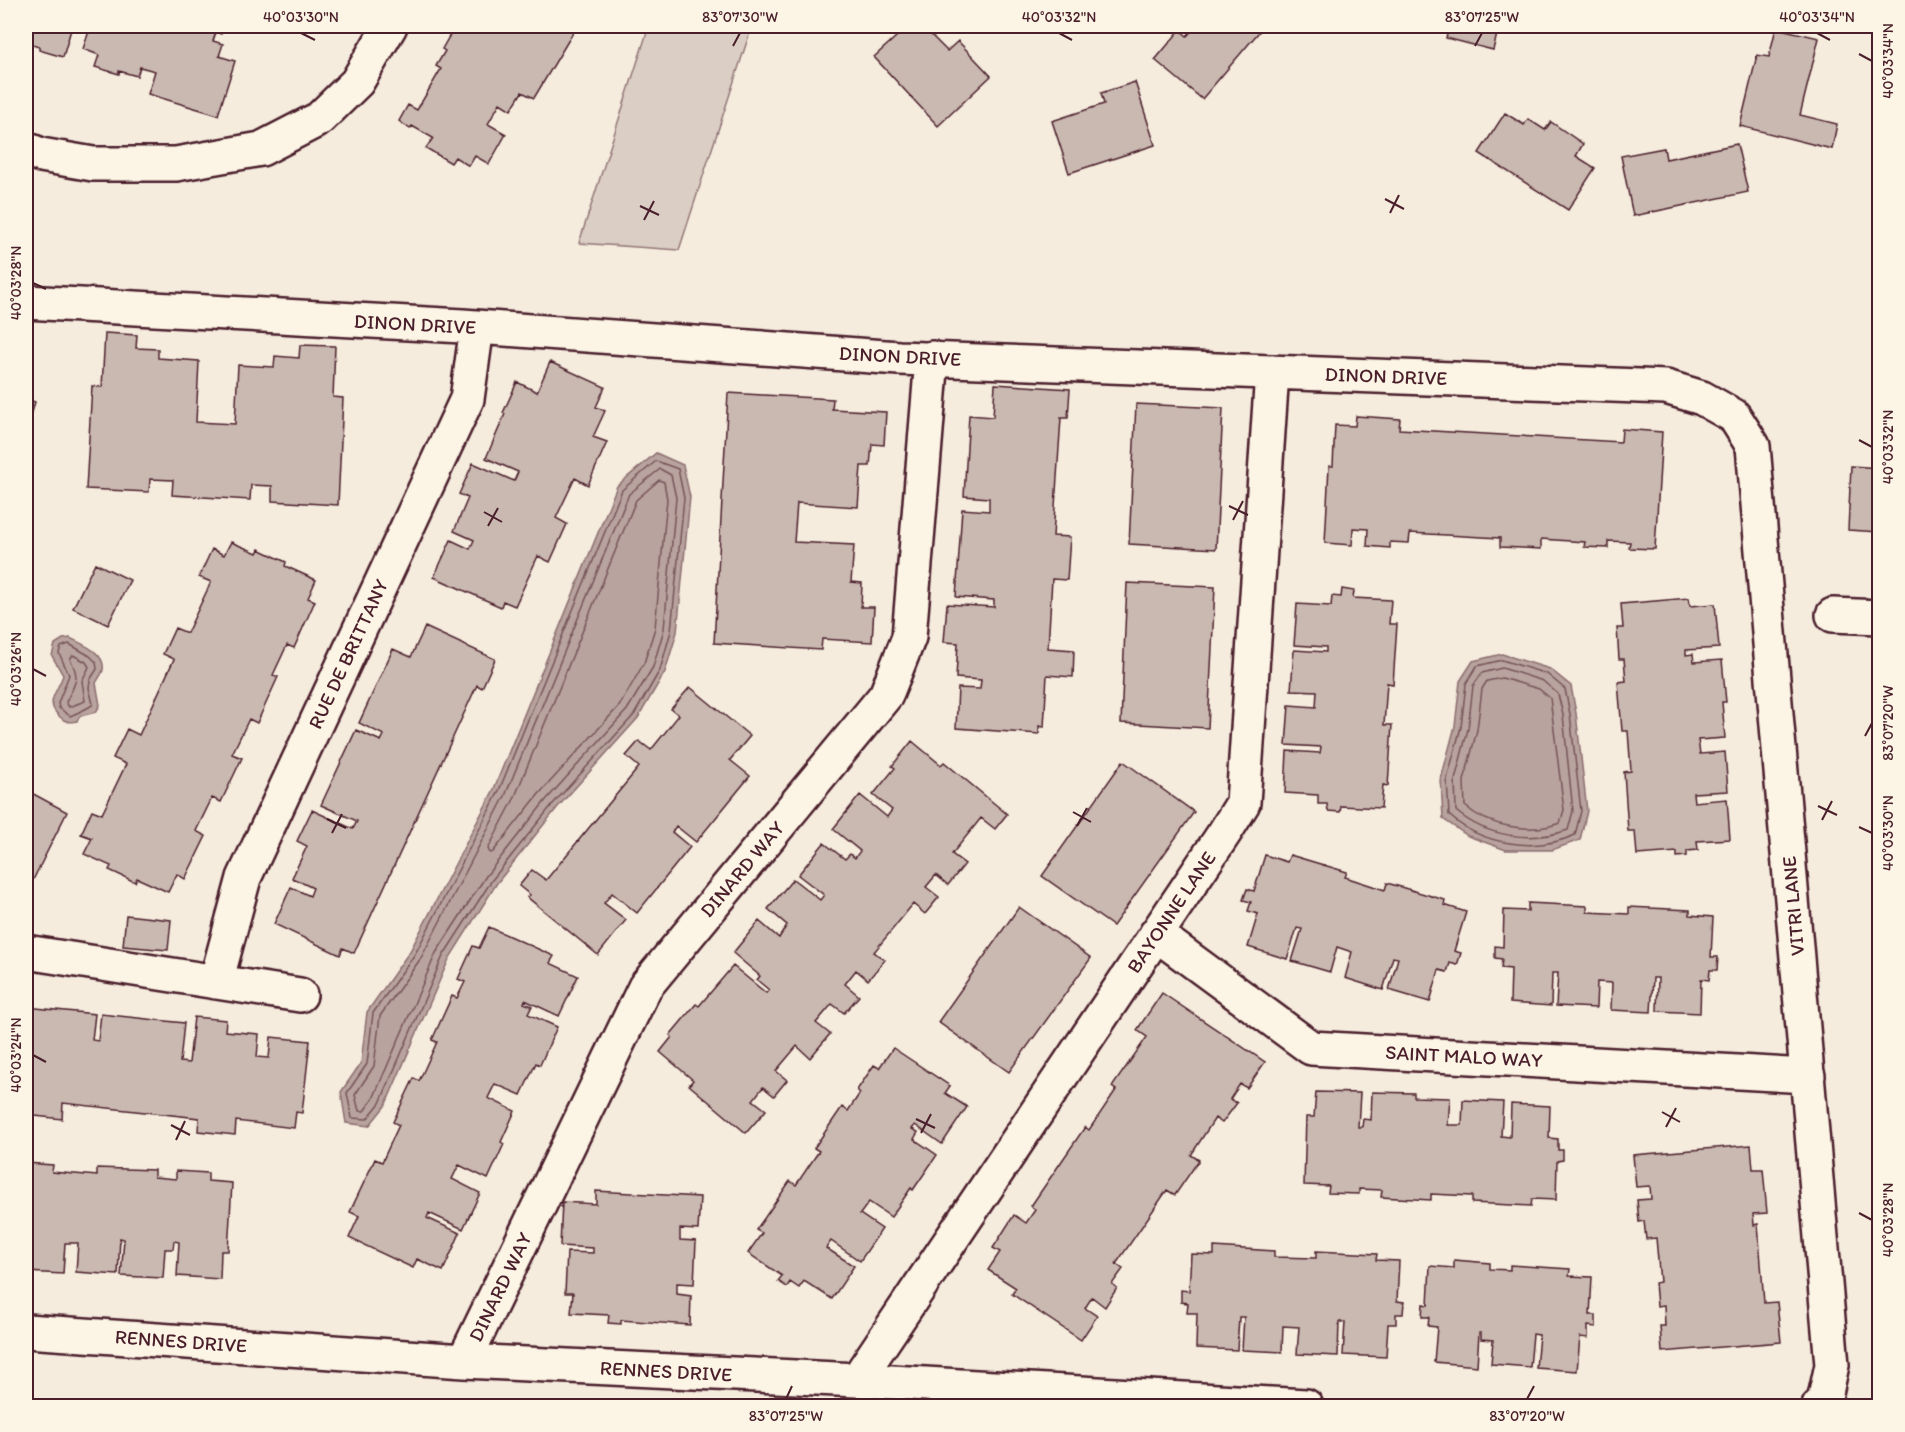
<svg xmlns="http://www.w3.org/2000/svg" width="1905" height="1432" font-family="Itim,sans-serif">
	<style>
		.green { fill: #dbcec4; stroke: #927678; stroke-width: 1.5 }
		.water { fill: #b8a39e; stroke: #8c6e70; stroke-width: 1.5 }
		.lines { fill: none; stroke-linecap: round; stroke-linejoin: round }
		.shore { stroke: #765459; stroke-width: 1.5 }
		.building { fill: #cab9b1; stroke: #4a1f2b; stroke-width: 1.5 }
		.minor-casing { stroke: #4a1f2b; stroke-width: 38 }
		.minor { stroke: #fcf5e5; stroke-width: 33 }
		.ticks { fill: none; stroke: #4a1f2b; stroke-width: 2 }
		.labels { text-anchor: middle; stroke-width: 4.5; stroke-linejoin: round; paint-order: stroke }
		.street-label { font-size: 20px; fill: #4a1f2b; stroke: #fcf5e5 }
		.neatline { fill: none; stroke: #4a1f2b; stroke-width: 2 }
		.ticks-label { font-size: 15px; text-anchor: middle; fill: #4a1f2b }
	</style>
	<rect width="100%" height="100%" fill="#f5ecde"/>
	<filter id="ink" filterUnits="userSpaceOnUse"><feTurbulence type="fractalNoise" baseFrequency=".0167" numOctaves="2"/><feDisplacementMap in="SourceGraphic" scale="12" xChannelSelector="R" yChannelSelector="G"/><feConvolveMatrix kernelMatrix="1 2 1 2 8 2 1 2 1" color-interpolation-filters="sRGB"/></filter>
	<g filter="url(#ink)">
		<path class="green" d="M649,26H752L679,250L579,243Z"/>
		<path class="water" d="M656,453L683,465L690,497L677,632L665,672L638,718L557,808L497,883L449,959L385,1106L369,1126L346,1123L341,1092L361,1063L367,1012L410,951L493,791L617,486Z
			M70,638C82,644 106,653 103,670C102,674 98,679 96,683L100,705L96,712L80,716L77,721C70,722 66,723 60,717C43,702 58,692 63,675L52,656L55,644L63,639Z
			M1502,654L1550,669L1571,686L1576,713L1587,811L1580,840L1552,850H1506L1468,836L1443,819L1441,779L1455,726L1460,681L1473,661Z"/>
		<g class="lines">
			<path class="shore" d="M656,461L678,469L684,498L671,631L660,670L634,715L552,805L492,880L443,956L380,1103L367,1119L352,1118L347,1093L367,1064L373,1013L415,954L498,793L622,490Z
				M660,469L671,475L676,498L664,629L653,667L627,710L546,800L486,876L436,953L373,1099L364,1111H359L355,1095L374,1066L380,1016L421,958L505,796L629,494Z
				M659,480L664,482L667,499L655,628L644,663L620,705L539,794L493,852L490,853L488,849L514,799L636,500Z
				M69,644L90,656L96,662L97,669L90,680L89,688L93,704C91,707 73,715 70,716L59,708L58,703L69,675L59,653L61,647Z
				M73,655L86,662L89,667L82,681L85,701L69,707L66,702C75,683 81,679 70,659Z
				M1502,660L1547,674L1565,689L1570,714L1581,811L1575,835C1536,853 1481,845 1449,815L1447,779L1461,727L1466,684L1477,666Z
				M1502,668L1543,681L1558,694L1563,715L1573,811L1568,830C1531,843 1486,837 1456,811L1455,780L1468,729L1473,686L1482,673Z
				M1502,678L1539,689L1550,698L1564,810L1560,823C1530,834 1489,827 1465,806L1464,781L1477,730L1482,689L1487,681Z"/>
		</g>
		<path class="building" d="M26,26H223L221,34L216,32L213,41L223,44L219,56L235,61L218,115L148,94L155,71L140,67L137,76L119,71V74L95,67L99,55L83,49L89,31L72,26L63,57L39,50V47L26,43Z
			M455,26H577L534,98L522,92L511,110L500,103L488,124L506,134L489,164L475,156L469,166L455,157L451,163L426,148L433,138L412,126L410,129L399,121L408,105L417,110L441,69L436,66L445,51L442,49Z
			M908,26H922L947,51L958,41L991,76L938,126L874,57Z
			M1196,26H1264L1202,99L1155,60L1180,30L1187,36Z
			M1449,26H1512L1511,29L1499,26L1493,50L1446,38Z
			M1776,28L1819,38L1800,115L1837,124L1832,149L1740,126L1757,55L1769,57Z
			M1135,82L1155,145L1069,173L1052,121L1104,104L1101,93Z
			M1505,113L1524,125L1528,119L1545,130L1551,122L1583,144L1576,156L1595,168L1568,210L1479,153Z
			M1737,144L1748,192L1633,216L1621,156L1664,148L1666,159Z
			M105,333L137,335L136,348L158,349V358L199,361L196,422L235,424L238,365L274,367L275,356L299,358L300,345L335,346L333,397L343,398L338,505L272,501V486L251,485L250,500L172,495L173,480L150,479L149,492L86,489L92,386L102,387Z
			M550,362L605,387L596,407L605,411L593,437L607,442L588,485L575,478L556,518L567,524L550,562L538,556L515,606L503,601L501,607L434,577L451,540L470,549L474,540L454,531L468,498L459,494L473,463L514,481L518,472L486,458L505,414L503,413L517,382L537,392Z
			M995,384L1070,389L1068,418H1061L1053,536L1070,537L1067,580L1052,579L1048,648L1074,650L1073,677L1047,675L1044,727L1039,726V734L956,728L958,688L980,689L981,680L956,678L958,643L944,642L947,604L994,607V600L956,597L962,509L989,511V498L964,496L969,415L993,417Z
			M728,393L833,399L832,409L886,412L884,445L872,444L870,466H861L858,507L797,503L794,542L854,545L851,582L862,583L861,607H874L872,642L822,639L821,650L714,643Z
			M26,399L35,402L28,427L26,426Z
			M1136,404L1223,408L1216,549L1129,544Z
			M1356,416L1400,419L1399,429L1621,442L1622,429L1662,432L1655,549L1629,548L1630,542L1608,541V548L1584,547L1585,542L1541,539V549L1500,547V538L1410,533L1409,543L1390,542V548L1367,546L1368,529L1353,528L1352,545L1325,543L1329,466H1333L1335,425L1355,426Z
			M1851,466L1880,468V532L1848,530Z
			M231,542L257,553L259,549L286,562L285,566L316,580L308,598L315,601L294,648L287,645L273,675L278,677L257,723L249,719L232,754L242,758L221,802L212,798L196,831L206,836L185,879L177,874L168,892L137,878L135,882L109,870L111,866L84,854L92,838L81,834L92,810L102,814L126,764L113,758L127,729L139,735L174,659L163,654L175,628L187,633L211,582L199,577L212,549L224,555Z
			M95,563L130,580L108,625L73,608Z
			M1127,583L1215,587L1208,728L1121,723Z
			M1342,589L1354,591L1353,598L1391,600L1389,624H1397L1393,684L1387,683L1384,725H1392L1388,786L1383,785L1381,808L1341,806L1340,812L1328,811L1327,804H1318V795L1285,793L1287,751L1320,753L1321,747L1286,745L1289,705L1316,707L1317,691L1291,690L1294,650L1326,652V647L1294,645L1297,604L1331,606L1332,596L1341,597Z
			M1689,598L1690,606L1715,604L1719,648L1686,650V655L1693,654L1694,662L1722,660L1726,702H1722L1725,738L1698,740L1700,754L1725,752L1728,791L1693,793L1694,802L1727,799L1730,839L1697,841L1698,850L1687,851V856L1677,857V852L1637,855L1635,831H1628L1624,772L1631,771L1628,731H1622L1618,682L1626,681L1624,659H1619L1617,628H1623L1621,604Z
			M425,627L495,659L482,688L477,685L354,953L343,948L340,955L274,924L291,887L310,896L313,888L292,878L307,846L297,841L312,810L353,829L357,821L321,805L356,730L381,741L384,735L359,723L393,649L411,657Z
			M690,687L750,736L730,760L750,776L696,842L676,826L672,832L690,847L637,913L612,893L604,903L626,920L598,955L527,897L530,895L519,886L532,870L546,880L639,767L626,756L639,741L651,750L679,715L671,709Z
			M912,741L941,765L944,762L1007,814L995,829L981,818L952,854L965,864L948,885L936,875L926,887L939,897L925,914L913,904L874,952L885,960L868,980L856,970L845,984L859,996L844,1013L832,1004L816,1023L830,1034L810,1058L797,1046L776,1071L787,1080L774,1096L763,1087L753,1100L766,1110L746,1133L689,1085L693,1080L660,1052L672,1037L670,1035L696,1004L699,1006L733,966L766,993L769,990L757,980L760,976L733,953L759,921L779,938L787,925L768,909L793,879L820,900L824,895L798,875L824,843L845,859L850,854L855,858L860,851L833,829L860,795L887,817L892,810L873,795L895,768L892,766Z
			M1123,761L1194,812L1113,926L1042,876Z
			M26,790L67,812L33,880L26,876Z
			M1265,855L1287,862L1290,855L1347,872L1345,877L1385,890L1387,883L1445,900L1444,905L1466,912L1454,951L1461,953L1457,965L1450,963L1447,972L1439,970L1430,1002L1389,990L1398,958L1393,957L1383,990L1345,978L1352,952L1337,947L1330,972L1292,961L1302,929L1297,928L1287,959L1248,947L1258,914L1248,911L1251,902L1243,900L1247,889L1254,891Z
			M1528,903L1587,906V912L1629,914V907L1690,910V915L1713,917L1711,957H1718L1717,970H1710L1709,980L1701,979L1700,1013L1657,1011L1658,978H1653L1651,1012L1611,1010L1612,983L1597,982L1596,1008L1556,1006L1558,973H1552L1551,1006L1510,1003L1511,969L1501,968L1502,959L1495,958V946L1503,947L1504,910L1528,911Z
			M1019,907L1091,958L1009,1072L938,1022Z
			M126,915L171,920L168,950L123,946Z
			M489,927L554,956L550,963L578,976L559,1016L525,1000L524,1003L532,1006L528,1014L557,1027L540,1065L536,1063L521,1095L495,1084L488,1098L515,1111L501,1142L504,1144L488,1179L459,1165L452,1179L480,1193L463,1229L429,1213L427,1218L460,1233L443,1271L417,1259L413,1268L349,1238L359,1216L350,1212L375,1159L382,1162L399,1125L393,1122L414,1078L419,1081L437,1042L432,1040L452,996L457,998L465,982L458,979L473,946L479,948Z
			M1162,993L1265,1062L1247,1088L1240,1084L1230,1099L1237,1103L1222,1123L1215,1118L1191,1155L1199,1160L1175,1195L1167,1190L1116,1264L1123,1269L1112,1284L1117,1288L1105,1307L1092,1297L1085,1308L1097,1316L1081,1340L1012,1294L1016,1288L988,1270L1000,1252L993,1248L1014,1215L1026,1223L1035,1210L1031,1206L1085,1127L1089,1130L1116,1090L1112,1087L1147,1037L1137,1030Z
			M26,1007L95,1014L92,1040L98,1041L101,1014L184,1023L180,1062L189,1063L194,1017L226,1020L225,1031L259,1034L257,1057L269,1058L271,1037L310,1041L302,1113L296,1112L294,1128L236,1121L235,1135L198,1131L199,1118L63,1103L62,1119L26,1115Z
			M893,1048L950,1086L945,1093L967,1107L942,1144L915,1125L912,1129L918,1132L914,1139L937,1155L913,1190L911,1188L891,1217L869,1202L860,1214L882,1229L860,1261L831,1241L826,1248L854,1266L832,1299L804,1281L799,1288L790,1282L787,1287L778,1281L782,1276L748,1253L762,1233L756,1230L790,1181L796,1185L819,1151L814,1148L842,1107L848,1111L860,1093L857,1090L874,1065L879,1068Z
			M1316,1092L1360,1093L1358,1127H1362L1363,1119L1371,1120L1372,1092L1414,1093V1097L1450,1098L1448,1125H1462L1463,1100L1503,1102L1501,1136L1510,1137L1511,1104L1550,1106L1549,1138L1558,1139V1150H1563V1160L1557,1161L1556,1200L1532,1199L1531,1206L1472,1203V1196L1431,1194V1200L1381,1197L1382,1190L1359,1189V1194L1328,1193L1329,1186L1304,1185L1306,1117H1314Z
			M1751,1145L1753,1169H1763L1767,1213L1753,1214L1754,1225L1758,1224L1764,1303L1777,1302L1781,1342L1662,1352L1660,1326H1665L1664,1305L1657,1306L1655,1283L1660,1282L1656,1238L1646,1239L1644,1221L1639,1222L1637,1200L1651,1199L1650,1186L1636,1187L1633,1155Z
			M26,1163L53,1165L52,1172L97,1176V1168L154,1170V1177L176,1179V1171L208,1173V1181L232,1183L228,1251H221L220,1279L177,1276L179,1242L174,1241L173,1249H165L163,1278L121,1276L124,1239L120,1238L118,1275L76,1272L78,1243H65L63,1274L26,1272Z
			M596,1191L700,1197L698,1230L680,1229V1240L696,1241L694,1284L677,1283V1294L691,1296L690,1325L621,1320V1324L608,1323L609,1315L571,1313L573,1293H565L567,1252L593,1253V1248L560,1246L562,1202L596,1204Z
			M1214,1247L1274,1251V1257L1316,1258V1251L1377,1254L1376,1260L1399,1261L1397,1301L1404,1302L1403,1314H1396V1324H1388L1386,1357L1343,1355L1345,1322H1339L1338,1356L1297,1354L1299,1327L1283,1326L1282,1352L1242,1350L1244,1317H1239L1237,1350L1196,1348L1197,1313H1187L1188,1303L1181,1302V1290L1189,1291L1191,1254L1214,1255Z
			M1454,1260L1490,1263V1269L1510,1270V1265L1570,1269L1569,1276L1592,1277L1590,1315H1596V1327L1588,1326V1338L1580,1337L1577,1371L1536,1368L1539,1335L1533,1334L1530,1367L1491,1364L1493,1340L1481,1339V1333H1479L1477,1366L1434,1362L1437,1327L1428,1326L1429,1317H1422L1423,1304L1428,1305L1430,1266L1454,1268Z"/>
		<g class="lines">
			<defs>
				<path id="minor" d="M26,149L41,155L93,164H176L261,149L319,119L357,82L390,26
					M26,302L463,326L899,358L1666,387L1702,398L1734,416L1753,446L1832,1365L1824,1402L1819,1406
					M1833,615L1880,617
					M1156,934L1311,1048L1808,1076
					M26,952L300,995
					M216,982L244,878L467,399L477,327
					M26,1331L464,1361L857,1380L1306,1406
					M464,1361L645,987L886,695L909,637L932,358
					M857,1380L1225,832L1243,803L1272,372"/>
			</defs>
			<use href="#minor" class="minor-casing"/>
			<use href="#minor" class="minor"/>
		</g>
	</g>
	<path class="ticks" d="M301,33L315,40M1059,33L1072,40M1817,33L1830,40M733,46L740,33M1475,46L1482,33M1859,54L1872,61M1385,199L1404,209M640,206L659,215M1390,213L1399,195M644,220L654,201M33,283L46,289M1859,440L1872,447M1229,506L1248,515M484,512L502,522M1233,520L1243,501M488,526L498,508M33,669L46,676M1865,736L1872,723M1818,806L1837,815M1073,812L1091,822M327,819L346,828M1822,820L1832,801M1077,826L1087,808M1859,827L1872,833M332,833L342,814M33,1055L46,1062M1662,1112L1680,1122M916,1119L935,1128M171,1125L190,1135M1666,1127L1676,1108M921,1133L931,1114M176,1140L185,1121M1859,1213L1872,1220M786,1399L792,1386M1527,1399L1534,1386"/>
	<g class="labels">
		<g class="street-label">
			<text transform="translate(415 324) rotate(3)" y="7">DINON DRIVE</text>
			<text transform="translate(900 356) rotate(3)" y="7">DINON DRIVE</text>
			<text transform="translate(1386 376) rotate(2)" y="7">DINON DRIVE</text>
			<text transform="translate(348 654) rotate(-65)" y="7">RUE DE BRITTANY</text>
			<text transform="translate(742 869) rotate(-50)" y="7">DINARD WAY</text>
			<text transform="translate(1793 906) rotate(-95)" y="7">VITRI LANE</text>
			<text transform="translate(1171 912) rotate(-56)" y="7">BAYONNE LANE</text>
			<text transform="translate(1464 1056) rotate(3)" y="7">SAINT MALO WAY</text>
			<text transform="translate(500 1287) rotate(-64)" y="7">DINARD WAY</text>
			<text transform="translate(181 1341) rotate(4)" y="7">RENNES DRIVE</text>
			<text transform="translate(666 1371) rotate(3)" y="7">RENNES DRIVE</text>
		</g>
	</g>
	<rect width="1905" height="1432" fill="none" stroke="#fcf5e5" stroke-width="66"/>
	<rect x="33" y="33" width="1839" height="1366" class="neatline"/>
	<g class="ticks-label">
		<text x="301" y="22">40°03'30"N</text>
		<text x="740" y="22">83°07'30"W</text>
		<text x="1059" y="22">40°03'32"N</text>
		<text x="1482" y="22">83°07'25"W</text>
		<text x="1817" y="22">40°03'34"N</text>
		<text transform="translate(1888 61) rotate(-90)" y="5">40°03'34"N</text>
		<text transform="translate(16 283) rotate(-90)" y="5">40°03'28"N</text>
		<text transform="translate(1888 447) rotate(-90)" y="5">40°03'32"N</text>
		<text transform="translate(16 669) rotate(-90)" y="5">40°03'26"N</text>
		<text transform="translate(1888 723) rotate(-90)" y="5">83°07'20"W</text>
		<text transform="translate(1888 833) rotate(-90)" y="5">40°03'30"N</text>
		<text transform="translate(16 1055) rotate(-90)" y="5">40°03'24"N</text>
		<text transform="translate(1888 1220) rotate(-90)" y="5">40°03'28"N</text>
		<text x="786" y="1421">83°07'25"W</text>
		<text x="1527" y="1421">83°07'20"W</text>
	</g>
</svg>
